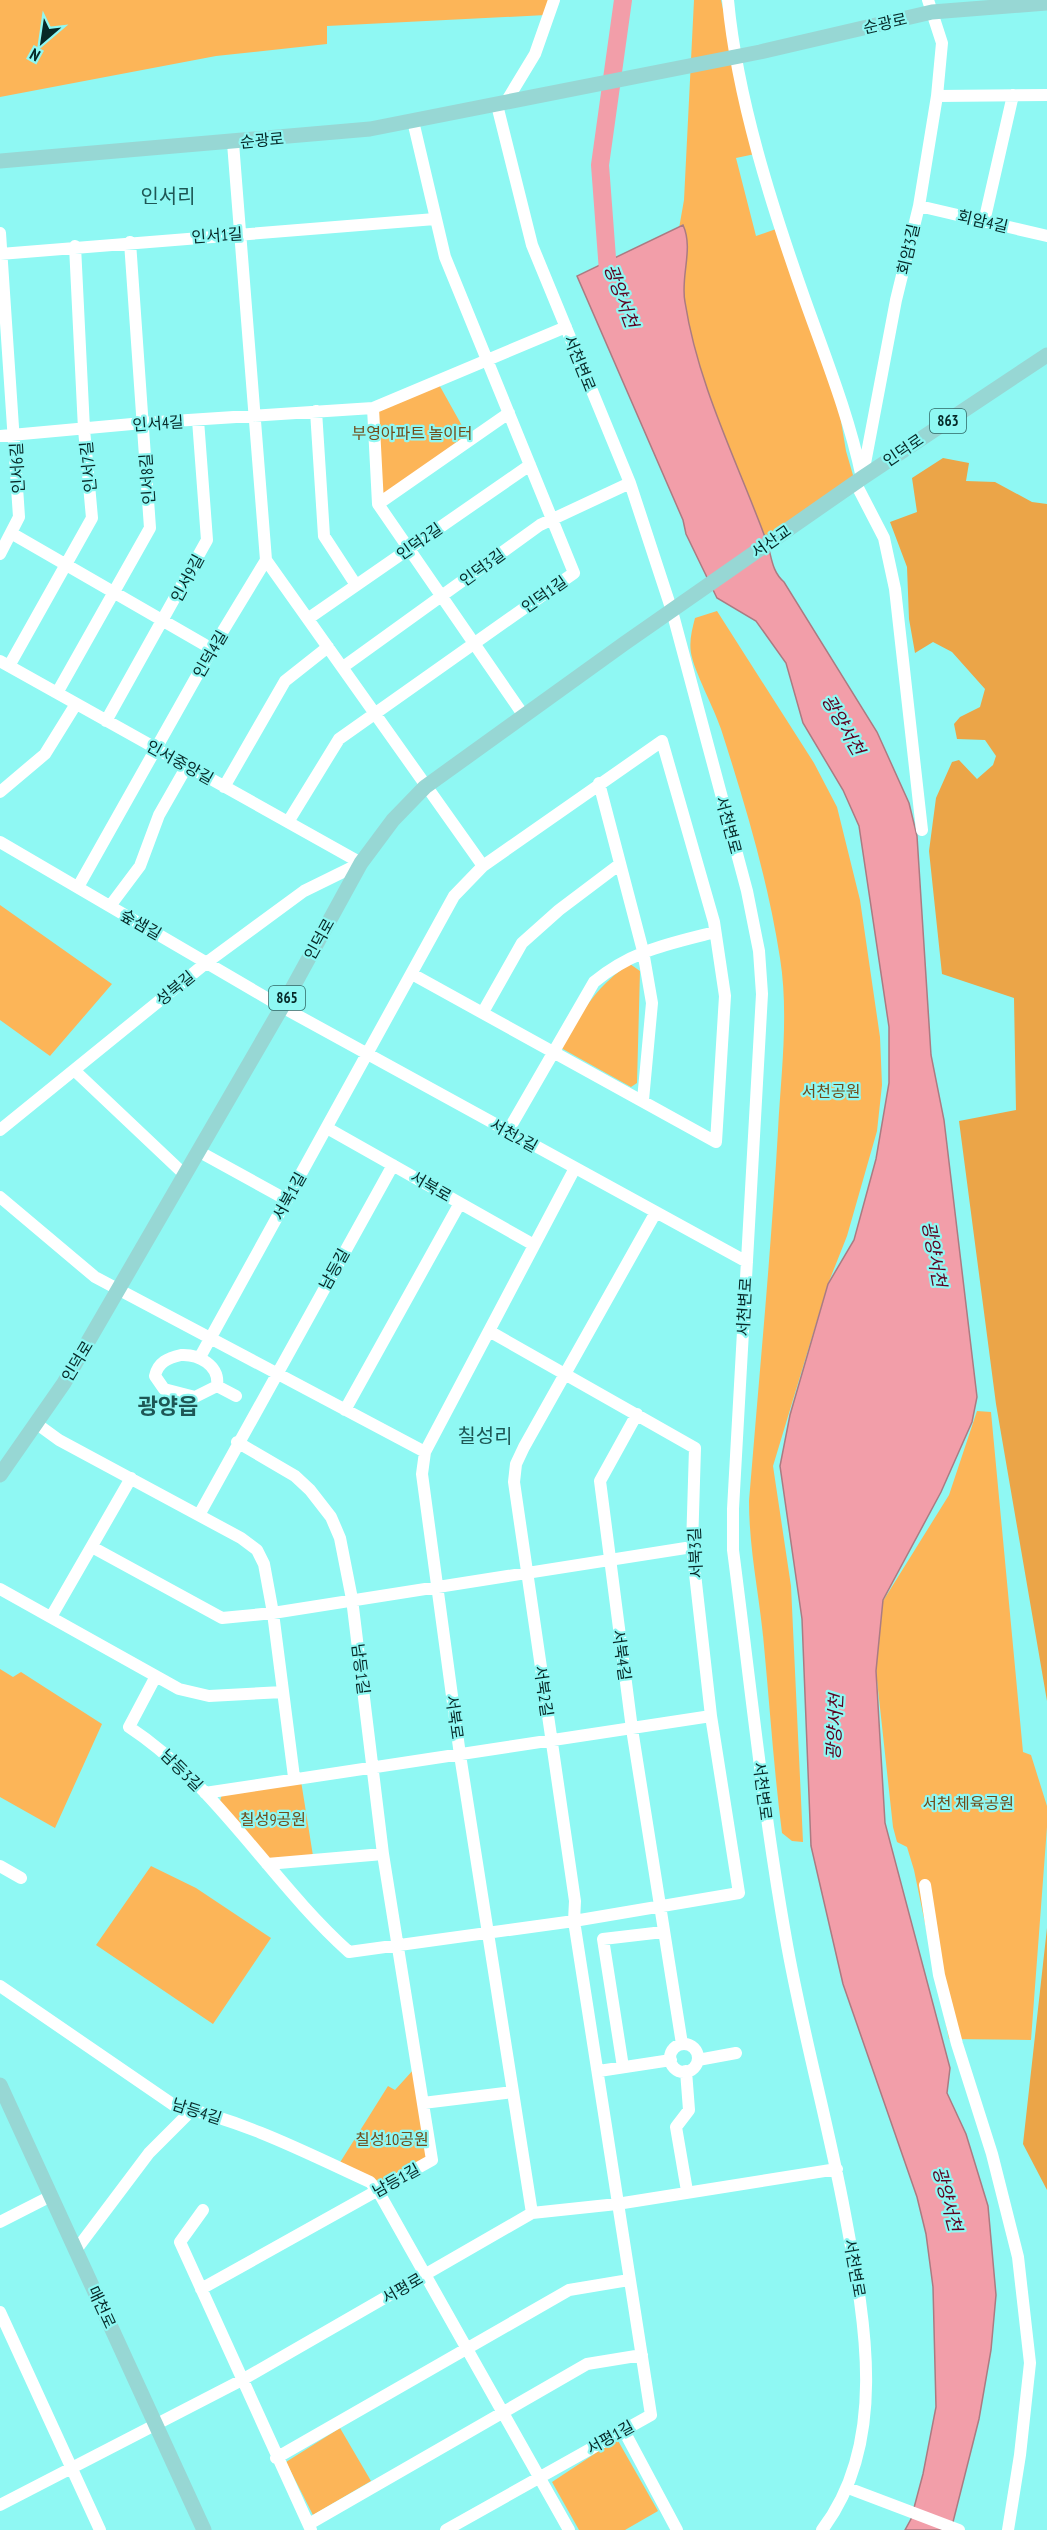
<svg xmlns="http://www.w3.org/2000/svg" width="1047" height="2530" font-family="'PT Sans Narrow','Noto Sans KR',sans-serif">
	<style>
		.green { fill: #fcb558 }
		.forest { fill: #eba548 }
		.water { fill: #f29ea9; stroke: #ab7b82; stroke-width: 1.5 }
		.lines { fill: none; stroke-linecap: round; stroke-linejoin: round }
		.river { stroke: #f29ea9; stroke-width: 18 }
		.minor { stroke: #fff; stroke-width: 12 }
		.major { stroke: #97d7d4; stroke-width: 15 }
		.labels { text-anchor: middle; stroke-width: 4.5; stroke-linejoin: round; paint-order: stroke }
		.shield { fill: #8ff8f3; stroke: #2f6765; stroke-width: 1.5 }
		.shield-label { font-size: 15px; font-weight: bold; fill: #062928 }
		.street-label { font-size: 16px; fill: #062928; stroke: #8ff8f3 }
		.park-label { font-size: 16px; fill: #704c1b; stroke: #8ff8f3 }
		.water-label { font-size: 18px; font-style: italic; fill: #5d0220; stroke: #8ff8f3 }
		.quarter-label { font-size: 20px; fill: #1e5755; stroke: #8ff8f3 }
		.district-label { font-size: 22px; font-weight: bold; fill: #1e5755; stroke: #8ff8f3 }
	</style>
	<rect width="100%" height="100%" fill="#8ff8f3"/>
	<path class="green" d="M0,0H556L546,15L327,26V44L216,56L0,97Z
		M694,0H721L755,154L736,158L756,236L776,229L838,403L846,451L855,482L766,538L698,378L677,293L675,251L684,200Z
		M437,381L470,440L378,504L373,408Z
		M717,611L814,763L837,807L860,900L880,1037L882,1085L877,1131L847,1236L828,1284L773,1466L791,1586L803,1842L792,1841L782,1833C774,1771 770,1709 764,1646C760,1598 749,1551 749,1501C759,1377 771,1254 778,1130C781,1074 789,1014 780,958C768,880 745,804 721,729C714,708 694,671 691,653C689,641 692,630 695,618Z
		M0,905L112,984L50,1056L0,1020Z
		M630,964L640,971L637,1083L631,1087L561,1048C580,1015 596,985 630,964Z
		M977,1411L991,1412L1023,1752L1031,1755L1047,1806V1827L1031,2040L949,2039L914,1870L907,1847L897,1842L893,1827L876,1671L883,1601L949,1495Z
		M0,1669L13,1677L21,1672L102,1724L55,1828L0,1797Z
		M301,1781L314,1862L271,1866L218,1808L223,1791Z
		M151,1866L196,1888L271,1938L213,2024L96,1945Z
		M414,2069L428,2158L378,2184L339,2164L388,2086L395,2090Z
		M340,2428L371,2481L313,2515L286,2462Z
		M617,2439L658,2511L625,2530H579L552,2482Z"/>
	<path class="forest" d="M943,458L969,463L966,481L995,482L1032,502L1047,504V1701L996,1404L959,1121L1016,1110L1014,998L942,974L929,851L936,798L952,762L959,760L977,779L993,765L996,756L985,740L957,739L954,724L960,717L980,707L985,689L952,652L933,642L915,653L909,619L907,567L890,522L917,512L912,478Z
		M1047,1928V2190L1023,2144Z"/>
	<path class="water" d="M683,225C694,249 680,277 685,302C698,385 736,459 765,537C772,553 770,570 784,582L877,732L909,803L917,836L931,1055L944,1120L977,1397L972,1422L941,1492L883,1600L876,1671L885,1823L950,2068L947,2093L966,2134L988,2206L996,2295L991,2350L979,2419L951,2530H905L911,2519L923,2474L936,2407L933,2287L926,2234L917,2197L843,1984L811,1846L802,1619L780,1466L790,1415L828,1284L854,1240L876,1159L889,1083V1027L859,826L843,790L803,723L786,663L756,621L717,598L686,534L683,520L577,276Z"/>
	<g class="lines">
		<path class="river" d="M613,284L608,271L600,165L623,0"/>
		<path class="minor" d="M728,0C737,98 772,207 805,300C826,359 849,416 862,478
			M937,96L1047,95
			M506,102L535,54L554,0
			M497,105L532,245L630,483L672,611L747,891L759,951L762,994L733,1509V1550C750,1680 763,1810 786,1939C802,2031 828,2122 845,2214C864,2316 890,2441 822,2530
			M233,143L266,560L483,866
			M919,206L1047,236
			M984,222L1013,95
			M0,233L19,517L0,554
			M0,254L435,219
			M373,408L378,504L524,716
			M316,411L324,536L356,585
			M0,436L143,423L373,408L566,327
			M863,474L896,300L919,206L937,96L942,43L928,0
			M855,482L884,538L895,589L922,830
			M378,504L509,413
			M11,533L212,649
			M309,618L530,465
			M0,661L361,863
			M9,666L92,518L84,429L75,246
			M343,667L540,525L630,483
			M57,693L150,528L130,242
			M106,721L207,540L198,420
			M599,783L643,951L652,1003L643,1100
			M224,787L285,681L328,647
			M0,792L45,754L76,704
			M288,822L339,739L574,573L445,257L413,121
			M0,842L282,1007L747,1262
			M78,887L212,649L266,560
			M110,906L140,866L159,815L187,766
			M483,1012L522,943L559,910L620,864
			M74,1070L185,1175
			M327,1128L534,1245
			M0,1130L206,963L304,891L361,863
			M508,1131L594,982C633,950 669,944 715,932
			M198,1151L287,1200
			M0,1197L95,1277L425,1452
			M181,1355C198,1354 220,1365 217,1386L195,1397L164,1389L155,1376C158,1362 168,1358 181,1355Z
			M200,1357L454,896L483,866L662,741L714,922L725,996L716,1142L412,974
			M217,1386L236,1396
			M345,1410L460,1203
			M637,1414L600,1481L632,1729L682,2044
			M37,1424L59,1440L241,1538L257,1550L264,1564L273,1613L294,1777
			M199,1515L393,1165
			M92,1547L222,1618L273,1613L692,1547
			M0,1589L179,1689L209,1696L283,1692
			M51,1617L131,1478
			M156,1676L129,1727C217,1785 271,1882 349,1952L574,1921L739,1893L711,1716L692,1547L695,1448L489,1331
			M205,1793L711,1716
			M267,1864L383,1854
			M0,1866L21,1878
			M925,1885L939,1975L957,2044L992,2154L1018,2257L1030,2363L1020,2455L1008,2530
			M0,1986L175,2106C243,2120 307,2153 370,2182L378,2191L569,2530
			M670 2058a14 14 0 1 1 28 0a14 14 0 1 1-28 0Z
			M698,2060L736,2053
			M623,2067L603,1939L663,1932
			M599,2071L671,2060
			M686,2071L689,2110L676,2127L687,2191
			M423,2103L513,2092
			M203,2210L180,2242L311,2530
			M532,2213L460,1755L422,1474L425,1452L575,1168
			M0,2222L51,2196
			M76,2250L149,2153L192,2110
			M201,2289L432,2160L383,1854L352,1599L340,1538L331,1517L310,1490L295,1476L237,1442
			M0,2312L100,2530
			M623,2429L677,2530
			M276,2458L569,2290L629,2280
			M848,2488L959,2530
			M0,2505L242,2380L532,2213L617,2204L837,2169
			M309,2524L587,2364L642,2355
			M446,2530L651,2415L574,1921L575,1901L514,1482L516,1464L524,1447L656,1212"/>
		<path class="major" d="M0,161L370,129L760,52L932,12L1047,3
			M0,1475L64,1383L282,1007L361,863L393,820L425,787L625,643L862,478L1047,355
			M0,2085L204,2530"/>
	</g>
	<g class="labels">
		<g class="shield">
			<rect x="930" y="409" width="36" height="24" rx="4.5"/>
			<rect x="269" y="986" width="36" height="24" rx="4.5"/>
		</g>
		<g class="shield-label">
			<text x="948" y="426">863</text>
			<text x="287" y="1003">865</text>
		</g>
		<g class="street-label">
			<text transform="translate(885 23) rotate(-13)" y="6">순광로</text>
			<text transform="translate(262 140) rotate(-5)" y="6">순광로</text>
			<text transform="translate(983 221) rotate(13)" y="6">회암4길</text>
			<text transform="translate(217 235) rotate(-4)" y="6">인서1길</text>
			<text transform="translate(908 249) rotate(-77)" y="6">회암3길</text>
			<text transform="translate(580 363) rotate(68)" y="6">서천변로</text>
			<text transform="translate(158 423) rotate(-4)" y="6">인서4길</text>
			<text transform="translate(903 450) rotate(-34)" y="6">인덕로</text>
			<text transform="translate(88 467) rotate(-95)" y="6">인서7길</text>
			<text transform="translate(17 468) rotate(-93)" y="6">인서6길</text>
			<text transform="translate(147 479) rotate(-94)" y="6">인서8길</text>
			<text transform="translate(419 541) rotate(-35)" y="6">인덕2길</text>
			<text transform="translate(771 541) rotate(-35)" y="6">서산교</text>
			<text transform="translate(482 567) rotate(-36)" y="6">인덕3길</text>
			<text transform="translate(187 578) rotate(-62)" y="6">인서9길</text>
			<text transform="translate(544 594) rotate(-35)" y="6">인덕1길</text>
			<text transform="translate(210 654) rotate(-60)" y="6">인덕4길</text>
			<text transform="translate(180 762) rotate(29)" y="6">인서중앙길</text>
			<text transform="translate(729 825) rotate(75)" y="6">서천변로</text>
			<text transform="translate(141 924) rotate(30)" y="6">숲샘길</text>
			<text transform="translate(319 939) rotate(-61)" y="6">인덕로</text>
			<text transform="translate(175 988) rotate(-39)" y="6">성북길</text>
			<text transform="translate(514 1135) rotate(29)" y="6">서천2길</text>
			<text transform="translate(431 1186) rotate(30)" y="6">서북로</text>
			<text transform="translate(289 1196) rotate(-61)" y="6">서북1길</text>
			<text transform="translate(334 1269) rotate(-61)" y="6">남등길</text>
			<text transform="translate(744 1307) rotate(-87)" y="6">서천변로</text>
			<text transform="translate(77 1361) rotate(-59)" y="6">인덕로</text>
			<text transform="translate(695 1553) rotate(-93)" y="6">서북3길</text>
			<text transform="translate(622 1655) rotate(82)" y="6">서북4길</text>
			<text transform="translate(361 1669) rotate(83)" y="6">남등1길</text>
			<text transform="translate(544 1691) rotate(82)" y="6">서북2길</text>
			<text transform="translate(455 1717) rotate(82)" y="6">서북로</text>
			<text transform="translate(182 1770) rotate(45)" y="6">남등3길</text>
			<text transform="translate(763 1791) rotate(83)" y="6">서천변로</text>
			<text transform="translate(197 2111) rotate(18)" y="6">남등4길</text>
			<text transform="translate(396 2180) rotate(-29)" y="6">남등1길</text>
			<text transform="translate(855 2268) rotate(80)" y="6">서천변로</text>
			<text transform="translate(402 2288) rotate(-30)" y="6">서평로</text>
			<text transform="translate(102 2307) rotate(65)" y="6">매천로</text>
			<text transform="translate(610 2437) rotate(-29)" y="6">서평1길</text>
		</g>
		<g class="park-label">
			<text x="412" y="439">부영아파트 놀이터</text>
			<text x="831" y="1097">서천공원</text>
			<text x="968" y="1809">서천 체육공원</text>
			<text x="273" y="1825">칠성9공원</text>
			<text x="392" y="2145">칠성10공원</text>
		</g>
		<g class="water-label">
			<text transform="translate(621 296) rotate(70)" y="6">광양서천</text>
			<text transform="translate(843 725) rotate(60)" y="6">광양서천</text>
			<text transform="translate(934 1254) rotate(80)" y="6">광양서천</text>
			<text transform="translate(835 1727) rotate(-87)" y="6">광양서천</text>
			<text transform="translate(947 2199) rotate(75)" y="6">광양서천</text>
		</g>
		<g class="quarter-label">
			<text x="168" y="203">인서리</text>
			<text x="485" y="1443">칠성리</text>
		</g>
		<g class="district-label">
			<text x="168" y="1414">광양읍</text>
		</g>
	</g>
	<g transform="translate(42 42) rotate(209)" stroke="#8ff8f3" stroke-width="4.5" paint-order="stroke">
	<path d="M0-4.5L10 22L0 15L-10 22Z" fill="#062928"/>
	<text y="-9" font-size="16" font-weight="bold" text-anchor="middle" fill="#062928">N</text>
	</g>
</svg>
